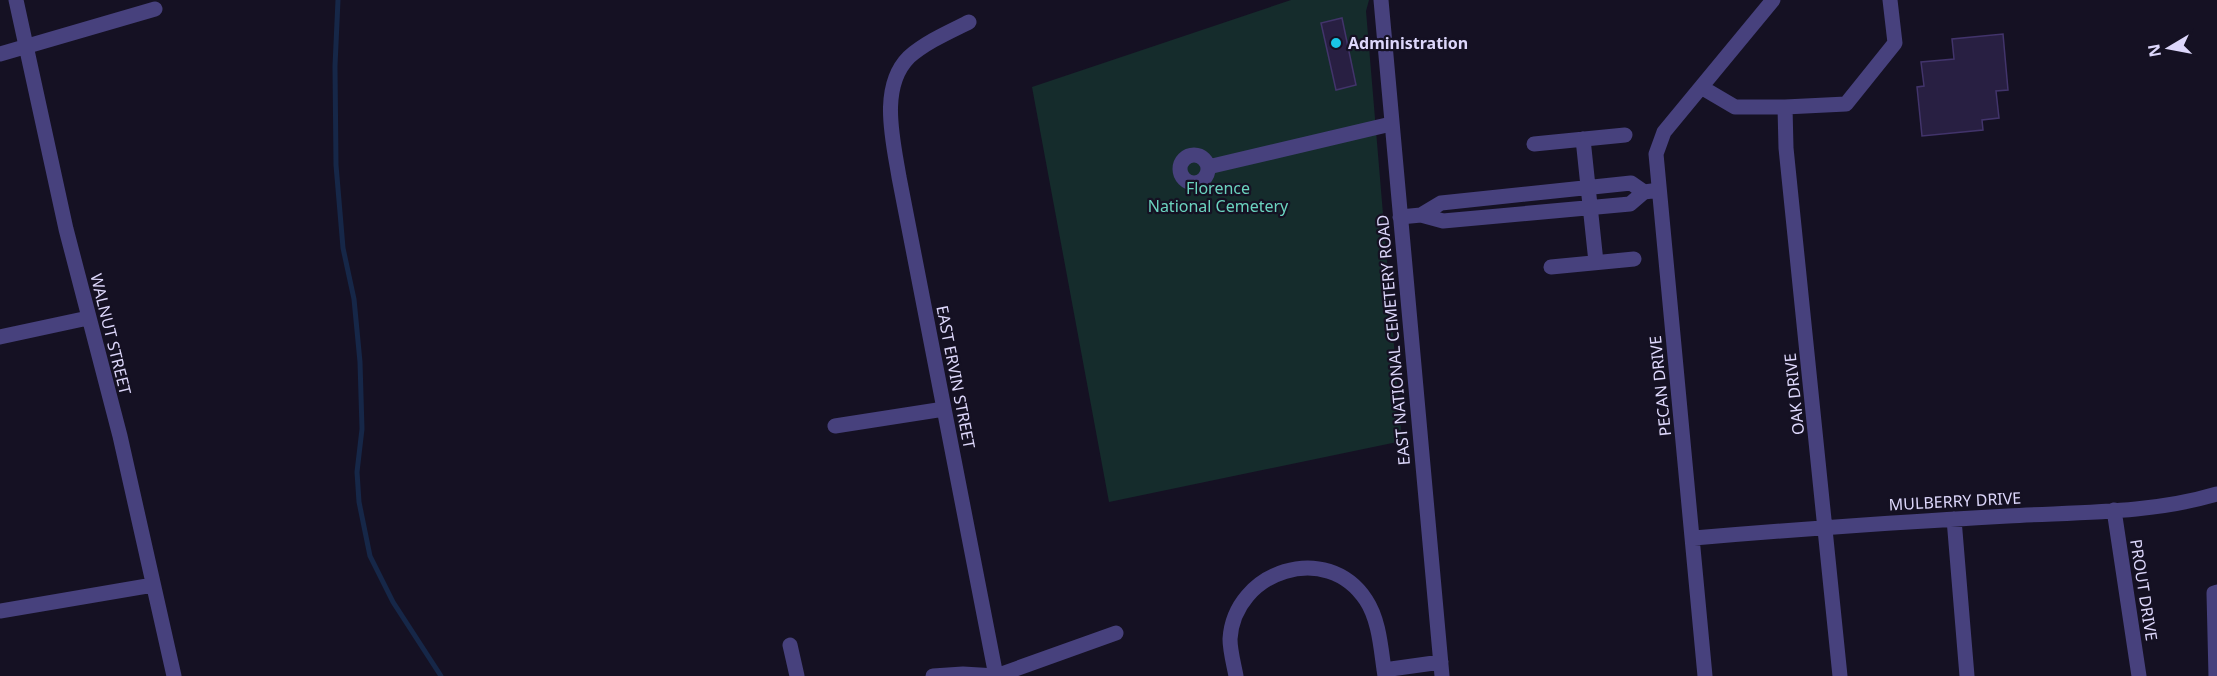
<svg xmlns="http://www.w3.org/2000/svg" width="2217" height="676" font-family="'Noto Sans',sans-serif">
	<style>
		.green { fill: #152c2c }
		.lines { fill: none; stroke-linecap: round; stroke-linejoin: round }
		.stream { stroke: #162748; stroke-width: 5 }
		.building { fill: #281f42; stroke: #42346b; stroke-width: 1.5 }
		.minor { stroke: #47417d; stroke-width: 15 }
		.poi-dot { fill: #19c5e5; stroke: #151123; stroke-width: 2 }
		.labels { text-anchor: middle; stroke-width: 4.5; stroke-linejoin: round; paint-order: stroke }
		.poi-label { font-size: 16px; font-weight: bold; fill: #ddd7fb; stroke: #151123; text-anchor: start }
		.park-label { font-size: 16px; fill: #6bd3bf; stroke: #151123 }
		.street-label { font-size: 16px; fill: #ddd7fb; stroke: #151123 }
	</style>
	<rect width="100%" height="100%" fill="#151123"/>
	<path class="green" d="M1291,0H1369L1366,11L1402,441L1109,502L1032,87Z"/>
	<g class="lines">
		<path class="stream" d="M338,0L335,66L336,165L343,248L354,299L360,362L362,429L357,472L359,502L370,556L393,602L441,676"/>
	</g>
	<path class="building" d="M1342,18L1356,85L1336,90L1321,23Z
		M2003,34L2008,90L1996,91L1999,118L1982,120L1983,130L1922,136L1917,87L1924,86L1921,62L1954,59L1952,39Z"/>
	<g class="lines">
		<path class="minor" d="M16,0L66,229L120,436L174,676
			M1381,0L1442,676
			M969,22C949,32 926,42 909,57C879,87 893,140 899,177L996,676
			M0,54L155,9
			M1701,87L1735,107H1785L1846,104L1895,43L1890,0
			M1785,107L1786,148L1840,676
			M1583,139L1596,262
			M1534,144L1625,135
			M1180 169a14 14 0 1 1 28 0a14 14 0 1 1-28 0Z
			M1208,167L1391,124
			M1421,215L1443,221L1630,204L1644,192L1652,191
			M1400,217L1421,215L1441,203L1631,183L1644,192
			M1551,267L1634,259
			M0,337L88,318
			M835,426L944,409
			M2114,510L2139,676
			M1954,519L1967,676
			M1694,538C1798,529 1903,522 2008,516C2077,512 2150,514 2217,494
			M0,611L153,585
			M790,645L797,676
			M1384,670L1441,662
			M933,676L963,674L996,676L1116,633
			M1236,676C1234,665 1230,651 1230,639C1234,571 1327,540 1366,600C1380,621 1381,652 1385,676
			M1705,676L1656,154L1664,132L1773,0
			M2216,676L2214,593L2217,592"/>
	</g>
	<circle class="poi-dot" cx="1336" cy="43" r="6"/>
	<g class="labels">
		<g class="poi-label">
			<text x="1348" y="49">Administration</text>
		</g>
		<g class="park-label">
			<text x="1218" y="194">Florence<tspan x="1218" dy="18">National Cemetery</tspan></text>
		</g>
		<g class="street-label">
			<text transform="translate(111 334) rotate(76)" y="6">WALNUT STREET</text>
			<text transform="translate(1393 340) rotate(-95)" y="6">EAST NATIONAL CEMETERY ROAD</text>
			<text transform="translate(956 377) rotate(79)" y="6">EAST ERVIN STREET</text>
			<text transform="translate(1660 386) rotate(-96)" y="6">PECAN DRIVE</text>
			<text transform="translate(1794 394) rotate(-96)" y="6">OAK DRIVE</text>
			<text transform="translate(1955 501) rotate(-3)" y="6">MULBERRY DRIVE</text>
			<text transform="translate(2144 590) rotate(81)" y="6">PROUT DRIVE</text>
		</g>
	</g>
	<g transform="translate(2169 48) rotate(260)" stroke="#151123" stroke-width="4.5" paint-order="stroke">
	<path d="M0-4.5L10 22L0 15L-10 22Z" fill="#ddd7fb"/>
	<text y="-9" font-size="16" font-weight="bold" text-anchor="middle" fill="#ddd7fb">N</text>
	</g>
</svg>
